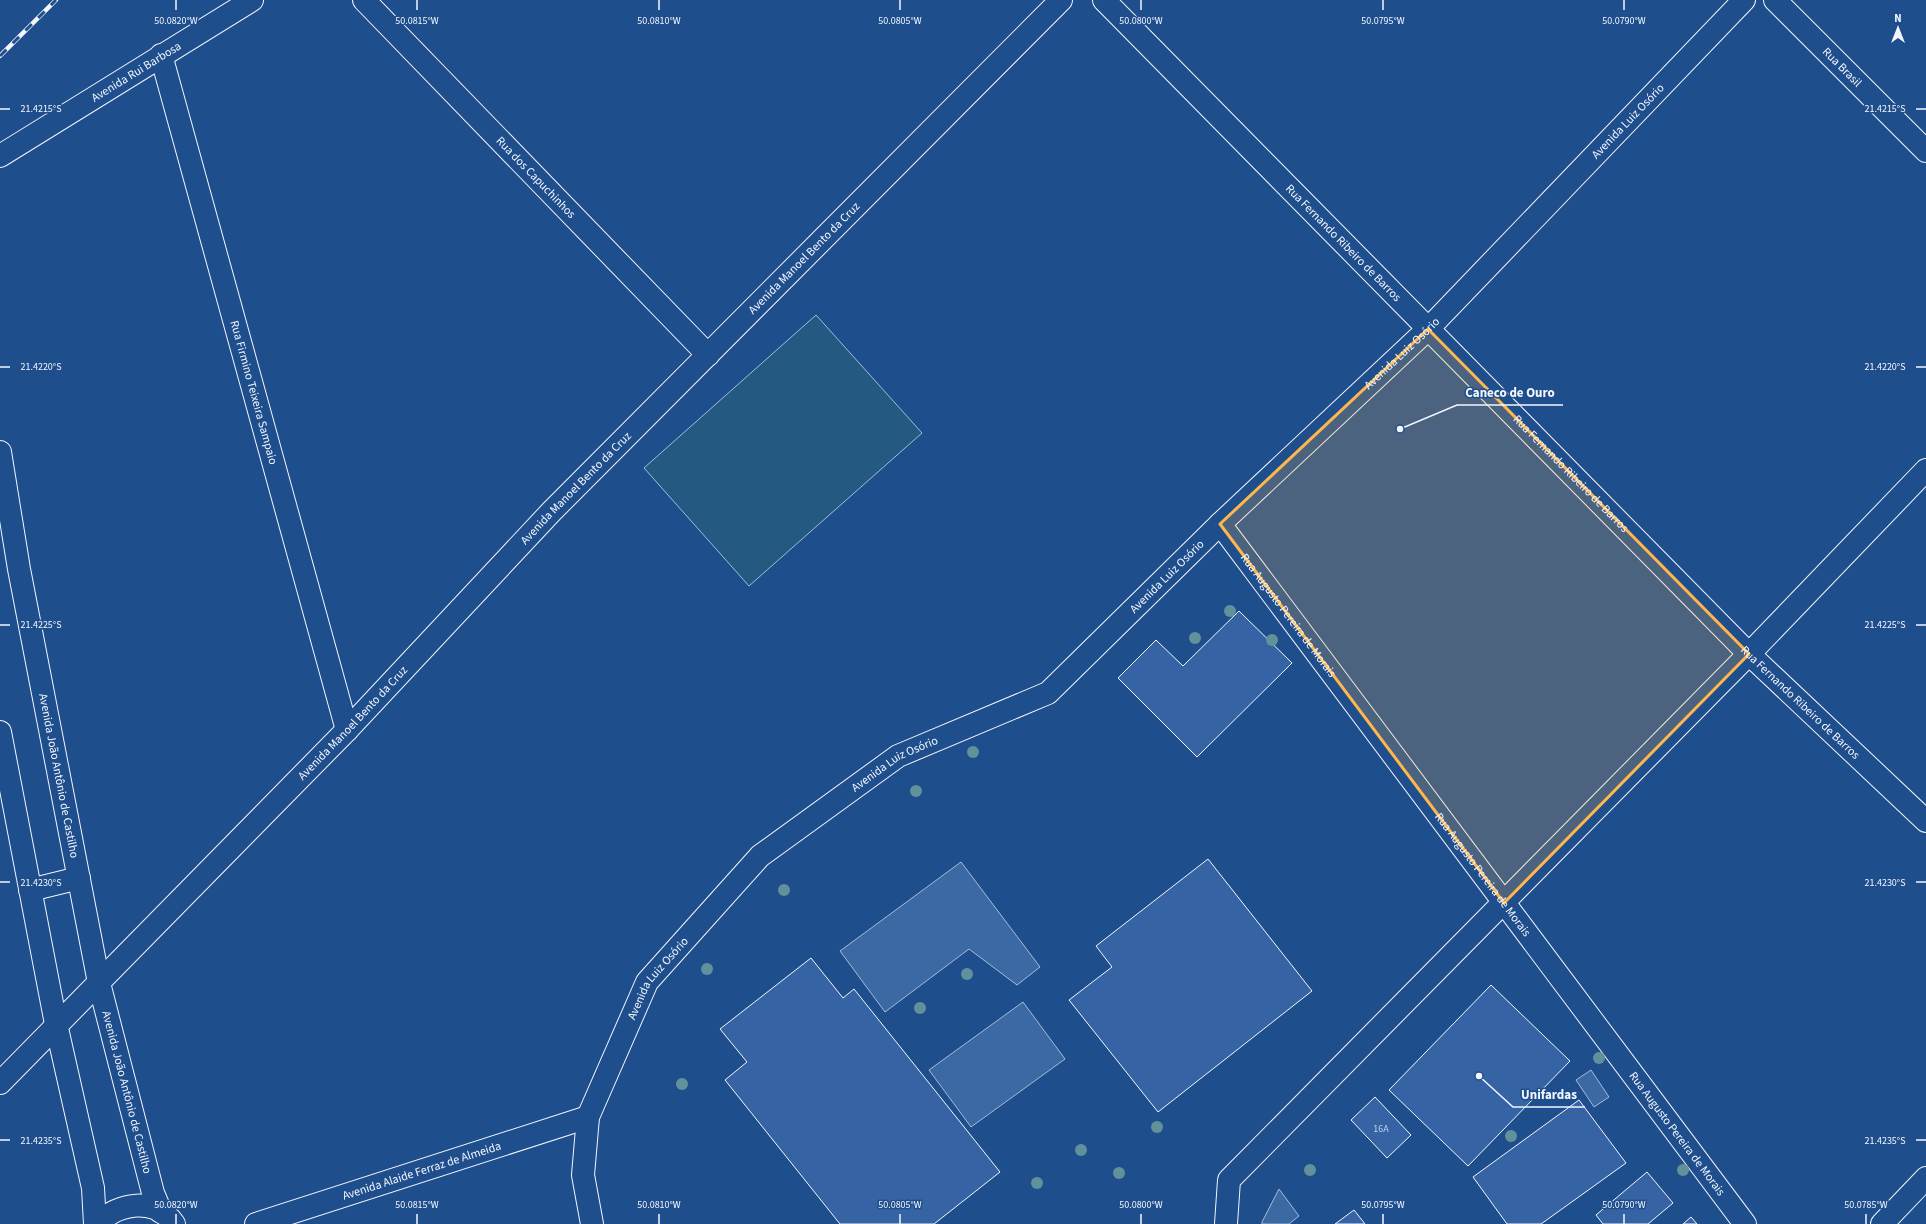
<svg xmlns="http://www.w3.org/2000/svg" width="1926" height="1224" font-family="'Source Sans 3',sans-serif">
	<style>
		.green { fill: #245a82; stroke: #a8bbd7 }
		.water { fill: #3b69a3; stroke: #a8bbd7 }
		.building { fill: #3563a3; stroke: #f2f6ff }
		.lines { fill: none; stroke-linecap: round; stroke-linejoin: round }
		.street-casing { stroke: #f2f6ff; stroke-width: 24 }
		.secondary-casing { stroke: #f2f6ff; stroke-width: 24 }
		.street { stroke: #1f4e8c; stroke-width: 22 }
		.secondary { stroke: #1f4e8c; stroke-width: 22 }
		.rail-casing { stroke: #f2f6ff; stroke-width: 4.5 }
		.rail { stroke: #1f4e8c; stroke-width: 3; stroke-dasharray: 9; stroke-linecap: butt }
		.tree { fill: #61919a }
		.marked { fill: #ffb74d; fill-opacity: 0.2; stroke: #ffb74d; stroke-width: 3; stroke-linejoin: round }
		.ticks { fill: none; stroke: #f2f6ff; stroke-width: 1.5 }
		.labels { text-anchor: middle; stroke-width: 3; stroke-linejoin: round; paint-order: stroke }
		.number-label { font-size: 10px; fill: #c3d1e8 }
		.street-label { font-size: 12px; fill: #f2f6ff; stroke: #1f4e8c }
		.ticks-label { font-size: 10px; text-anchor: middle; fill: #f2f6ff; stroke: #1f4e8c; stroke-width: 3; stroke-linejoin: round; paint-order: stroke }
		.leader { fill: none; stroke: #f2f6ff; stroke-width: 1.5 }
		.callout-dot { fill: #f2f6ff; stroke: #1f4e8c; stroke-width: 1.5 }
		.callout-label { font-size: 13px; text-anchor: middle; font-weight: bold; fill: #f2f6ff; stroke: #1f4e8c; stroke-width: 3; stroke-linejoin: round; paint-order: stroke }
	</style>
	<rect width="100%" height="100%" fill="#1f4e8c"/>
	<path class="green" d="M816,315L922,433L749,586L644,468Z"/>
	<path class="water" d="M961,862L1040,967L1017,985L969,949L885,1012L840,951Z
		M1023,1002L1065,1059L971,1127L929,1070Z
		M1591,1070L1609,1097L1594,1107L1576,1080Z
		M1279,1189L1299,1216L1289,1224H1262V1222Z"/>
	<path class="building" d="M1239,611L1292,663L1197,757L1118,678L1156,640L1183,666Z
		M1208,859L1312,991L1158,1112L1069,1000L1112,967L1096,946Z
		M811,958L843,998L854,989L1000,1172L934,1224H840L725,1080L747,1062L720,1029Z
		M1491,985L1570,1061L1468,1166L1389,1090Z
		M1375,1097L1411,1135L1387,1158L1351,1120Z
		M1579,1100L1626,1163L1541,1224H1507L1473,1177Z
		M1647,1172L1673,1203L1648,1224H1603L1596,1215Z
		M1354,1210L1365,1224H1335Z
		M1691,1217L1697,1224H1683Z"/>
	<g class="lines">
		<defs>
			<g id="street">
				<path id="s1" d="M364,0L708,355"/>
				<path id="s2" d="M1104,0L1749,654L1926,821"/>
				<path id="s3" d="M1775,0L1926,151"/>
				<path id="s4" d="M161,55L347,730"/>
				<path id="s5" d="M0,156L252,0"/>
				<path d="M588,1117L583,1175L592,1224"/>
				<path d="M1226,1224L1229,1180L1749,654L1926,470"/>
				<path d="M1882,1224L1926,1178"/>
			</g>
			<g id="secondary">
				<path id="s6" d="M0,452L19,569L99,983L153,1193L161,1212"/>
				<path id="s7" d="M1220,524L1745,1224"/>
				<path d="M0,732L56,1024L93,1188L95,1224"/>
				<path d="M30,890L79,878"/>
				<path id="s8" d="M0,1083L347,730L551,512L1061,0"/>
				<path d="M97,1224C118,1203 155,1196 174,1224"/>
				<path id="s9" d="M256,1224L588,1117L647,982L760,856L898,756L1048,693L1220,524L1428,329L1744,0"/>
			</g>
		</defs>
		<use href="#street" class="street-casing"/>
		<use href="#secondary" class="secondary-casing"/>
		<use href="#street" class="street"/>
		<use href="#secondary" class="secondary"/>
		<defs>
			<path id="rail" d="M0,56L56,0"/>
		</defs>
		<use href="#rail" class="rail-casing"/>
		<use href="#rail" class="rail"/>
	</g>
	<g class="tree">
		<circle cx="1230" cy="611" r="6"/>
		<circle cx="1195" cy="638" r="6"/>
		<circle cx="1272" cy="640" r="6"/>
		<circle cx="973" cy="752" r="6"/>
		<circle cx="916" cy="791" r="6"/>
		<circle cx="784" cy="890" r="6"/>
		<circle cx="707" cy="969" r="6"/>
		<circle cx="967" cy="974" r="6"/>
		<circle cx="920" cy="1008" r="6"/>
		<circle cx="1599" cy="1058" r="6"/>
		<circle cx="682" cy="1084" r="6"/>
		<circle cx="1157" cy="1127" r="6"/>
		<circle cx="1511" cy="1136" r="6"/>
		<circle cx="1081" cy="1150" r="6"/>
		<circle cx="1310" cy="1170" r="6"/>
		<circle cx="1683" cy="1170" r="6"/>
		<circle cx="1119" cy="1173" r="6"/>
		<circle cx="1037" cy="1183" r="6"/>
	</g>
	<path class="marked" d="M1428,329L1749,654L1504,903L1220,524Z"/>
	<path class="ticks" d="M176,0V10M417,0V10M659,0V10M900,0V10M1141,0V10M1383,0V10M1624,0V10M0,109H10M1916,109H1926M0,367H10M1916,367H1926M0,625H10M1916,625H1926M0,882H10M1916,882H1926M0,1140H10M1916,1140H1926M176,1214V1224M417,1214V1224M659,1214V1224M900,1214V1224M1141,1214V1224M1383,1214V1224M1624,1214V1224M1866,1214V1224"/>
	<g class="labels">
		<g class="number-label">
			<text x="1381" y="1132">16A</text>
		</g>
		<g class="street-label">
			<text dy="4" stroke="none"><textPath href="#s3" startOffset="95">Rua Brasil</textPath></text>
			<text dy="4" stroke="none"><textPath href="#s5" startOffset="160">Avenida Rui Barbosa</textPath></text>
			<text dy="4" stroke="none"><textPath href="#s9" startOffset="1813">Avenida Luiz Osório</textPath></text>
			<text dy="4" stroke="none"><textPath href="#s1" startOffset="247">Rua dos Capuchinhos</textPath></text>
			<text dy="4" stroke="none"><textPath href="#s2" startOffset="341">Rua Fernando Ribeiro de Barros</textPath></text>
			<text dy="4" stroke="none"><textPath href="#s8" startOffset="1152">Avenida Manoel Bento da Cruz</textPath></text>
			<text dy="4" stroke="none"><textPath href="#s9" startOffset="1489">Avenida Luiz Osório</textPath></text>
			<text dy="4" stroke="none"><textPath href="#s4" startOffset="350">Rua Firmino Teixeira Sampaio</textPath></text>
			<text dy="4" stroke="none"><textPath href="#s2" startOffset="665">Rua Fernando Ribeiro de Barros</textPath></text>
			<text dy="4" stroke="none"><textPath href="#s8" startOffset="828">Avenida Manoel Bento da Cruz</textPath></text>
			<text dy="4" stroke="none"><textPath href="#s9" startOffset="1165">Avenida Luiz Osório</textPath></text>
			<text dy="4" stroke="none"><textPath href="#s7" startOffset="114">Rua Augusto Pereira de Morais</textPath></text>
			<text dy="4" stroke="none"><textPath href="#s2" startOffset="989">Rua Fernando Ribeiro de Barros</textPath></text>
			<text dy="4" stroke="none"><textPath href="#s8" startOffset="504">Avenida Manoel Bento da Cruz</textPath></text>
			<text dy="4" stroke="none"><textPath href="#s9" startOffset="829">Avenida Luiz Osório</textPath></text>
			<text dy="4" stroke="none"><textPath href="#s6" startOffset="329">Avenida João Antônio de Castilho</textPath></text>
			<text dy="4" stroke="none"><textPath href="#s7" startOffset="438">Rua Augusto Pereira de Morais</textPath></text>
			<text dy="4" stroke="none"><textPath href="#s9" startOffset="505">Avenida Luiz Osório</textPath></text>
			<text dy="4" stroke="none"><textPath href="#s6" startOffset="653">Avenida João Antônio de Castilho</textPath></text>
			<text dy="4" stroke="none"><textPath href="#s7" startOffset="762">Rua Augusto Pereira de Morais</textPath></text>
			<text dy="4" stroke="none"><textPath href="#s9" startOffset="174">Avenida Alaide Ferraz de Almeida</textPath></text>
		</g>
	</g>
	<g class="ticks-label">
		<text x="176" y="24">50.0820°W</text>
		<text x="417" y="24">50.0815°W</text>
		<text x="659" y="24">50.0810°W</text>
		<text x="900" y="24">50.0805°W</text>
		<text x="1141" y="24">50.0800°W</text>
		<text x="1383" y="24">50.0795°W</text>
		<text x="1624" y="24">50.0790°W</text>
		<text x="41" y="112">21.4215°S</text>
		<text x="1885" y="112">21.4215°S</text>
		<text x="41" y="370">21.4220°S</text>
		<text x="1885" y="370">21.4220°S</text>
		<text x="41" y="628">21.4225°S</text>
		<text x="1885" y="628">21.4225°S</text>
		<text x="41" y="886">21.4230°S</text>
		<text x="1885" y="886">21.4230°S</text>
		<text x="41" y="1144">21.4235°S</text>
		<text x="1885" y="1144">21.4235°S</text>
		<text x="176" y="1208">50.0820°W</text>
		<text x="417" y="1208">50.0815°W</text>
		<text x="659" y="1208">50.0810°W</text>
		<text x="900" y="1208">50.0805°W</text>
		<text x="1141" y="1208">50.0800°W</text>
		<text x="1383" y="1208">50.0795°W</text>
		<text x="1624" y="1208">50.0790°W</text>
		<text x="1866" y="1208">50.0785°W</text>
	</g>
	<path class="leader" d="M1400 429L1457 405H1563M1479 1076L1513 1107H1585"/>
	<g class="callout-dot">
		<circle cx="1400" cy="429" r="4"/>
		<circle cx="1479" cy="1076" r="4"/>
	</g>
	<g class="callout-label">
		<text x="1510" y="397">Caneco de Ouro</text>
		<text x="1549" y="1099">Unifardas</text>
	</g>
	<g transform="translate(1898 28)" stroke="#1f4e8c" stroke-width="3" paint-order="stroke">
	<path d="M0-3L7 15L0 10L-7 15Z" fill="#f2f6ff"/>
	<text y="-6" font-size="11" font-weight="bold" text-anchor="middle" fill="#f2f6ff">N</text>
	</g>
</svg>
